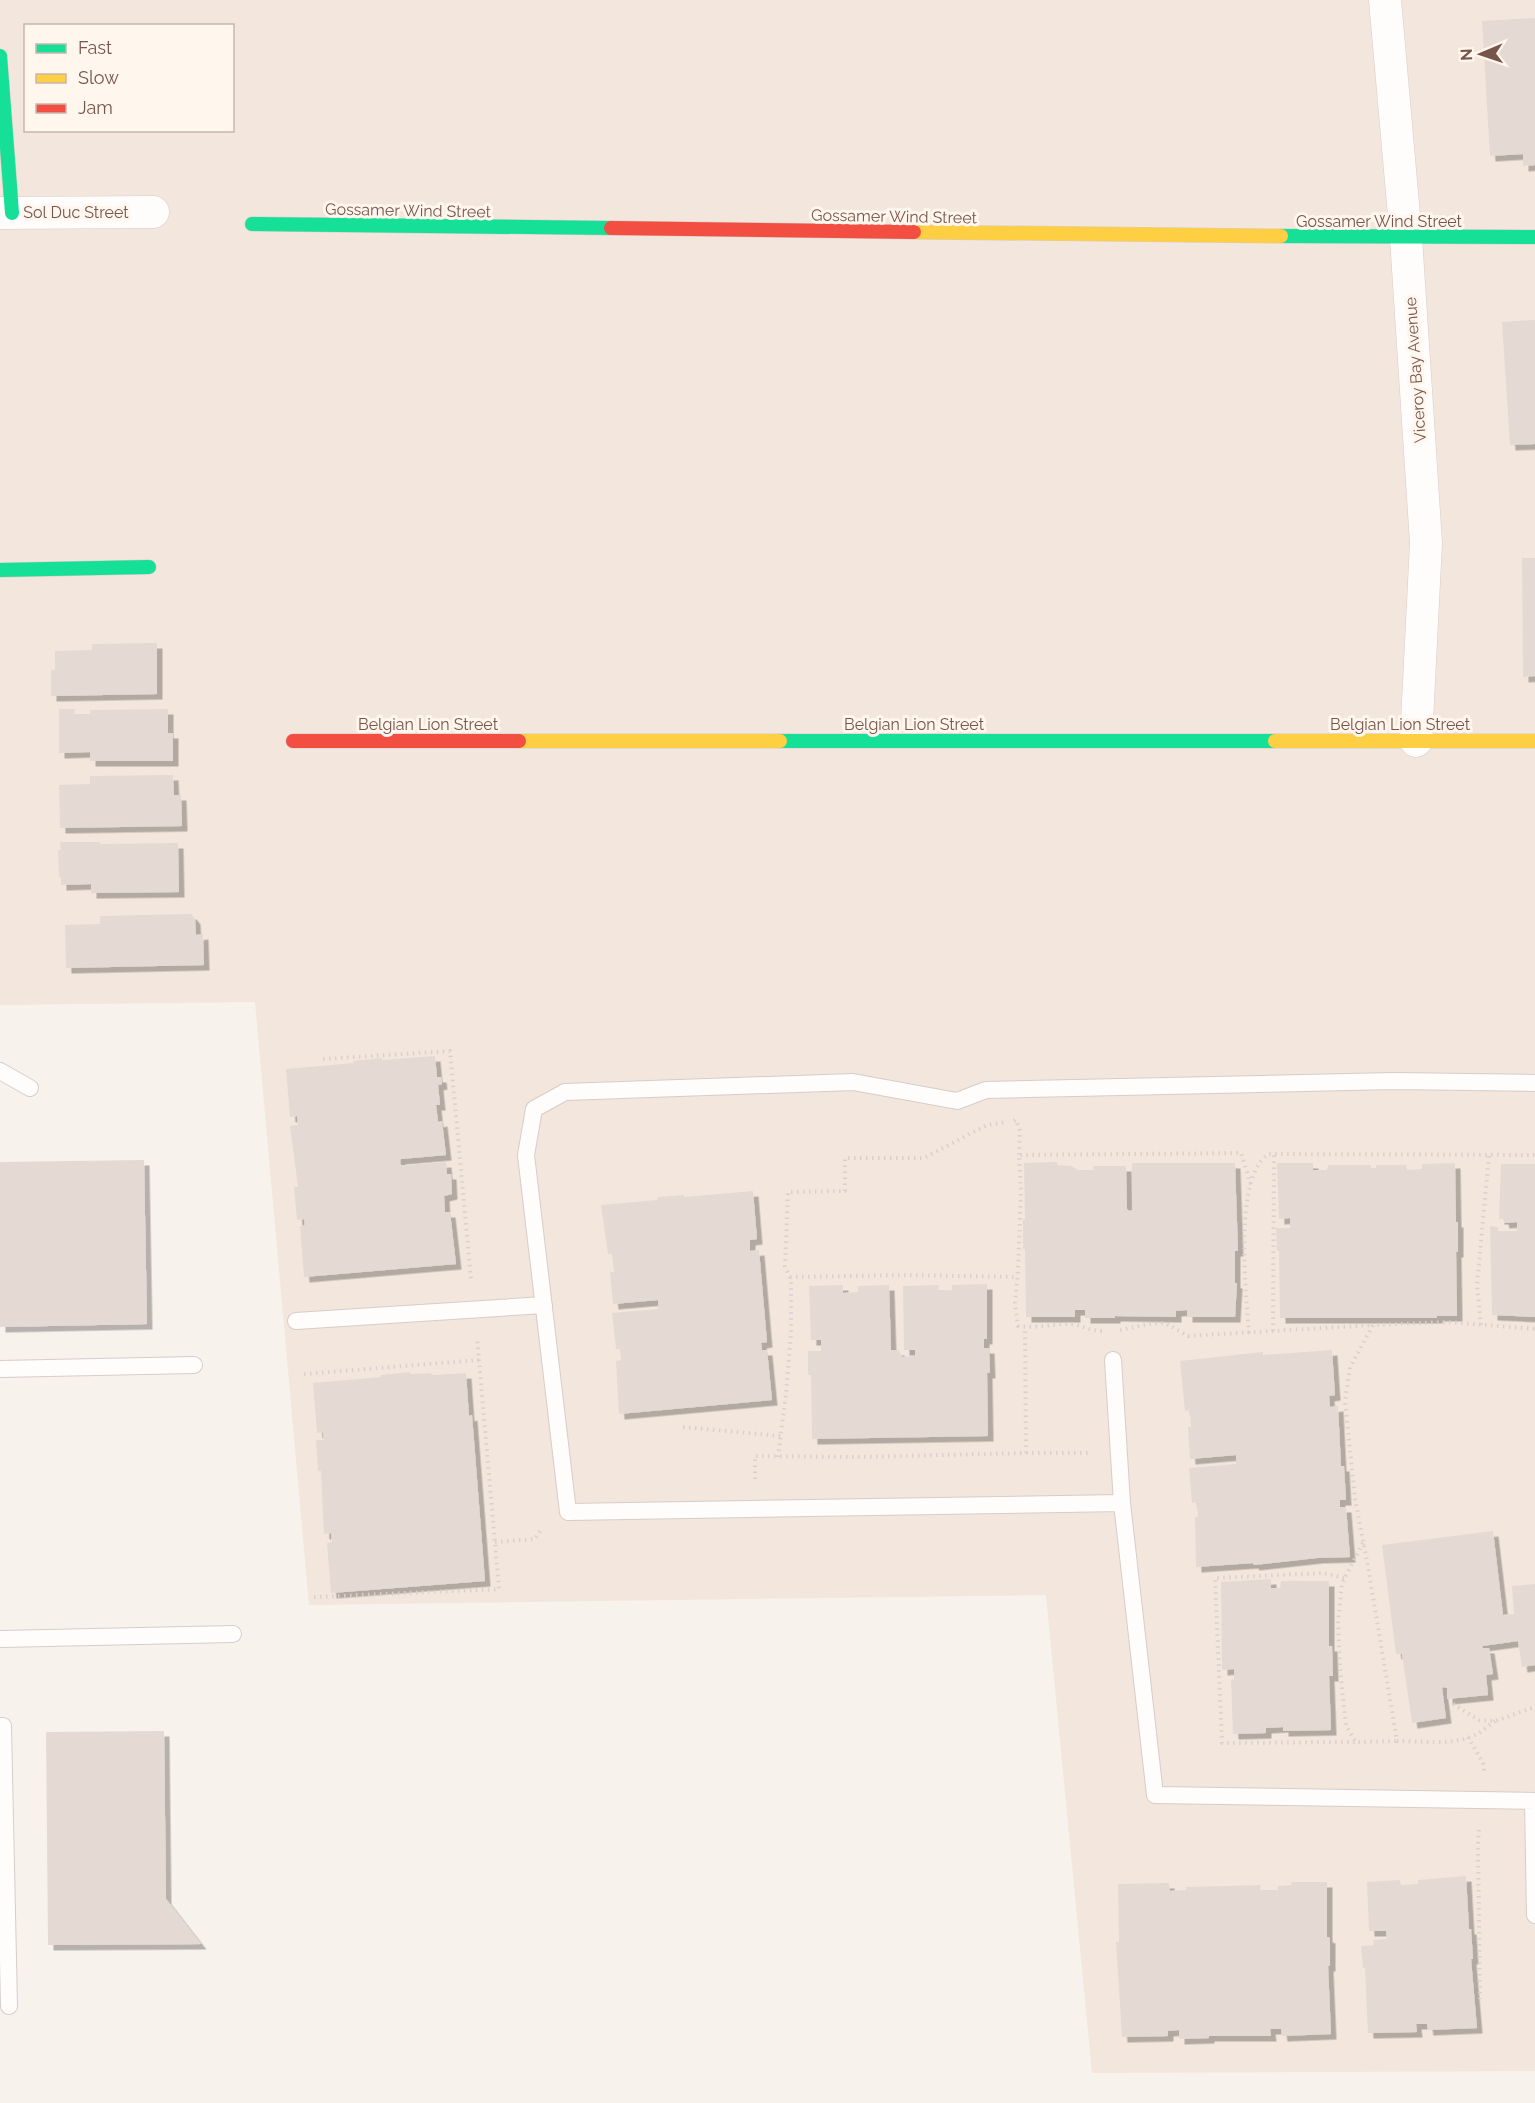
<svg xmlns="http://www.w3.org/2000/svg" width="1535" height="2103" font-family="Raleway,sans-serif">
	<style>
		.residential { fill: #f3e6dc; fill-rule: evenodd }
		.building { fill: #e5dad3; filter: url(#shadow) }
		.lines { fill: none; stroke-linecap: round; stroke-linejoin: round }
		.lane-casing { stroke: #d6cdc8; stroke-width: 18 }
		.street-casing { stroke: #d6cdc8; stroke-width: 33 }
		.fast-casing { stroke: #d7cdc8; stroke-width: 15 }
		.slow-casing { stroke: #d7cdc8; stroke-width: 15 }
		.jam-casing { stroke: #d7cdc8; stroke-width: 15 }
		.path { stroke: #dad0ce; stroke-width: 4; stroke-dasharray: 1.5 4.5; stroke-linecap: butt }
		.lane { stroke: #fefdfc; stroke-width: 16 }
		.street { stroke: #fefdfc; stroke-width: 32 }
		.fast { stroke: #16e098; stroke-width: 14 }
		.slow { stroke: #ffcf43; stroke-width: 14 }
		.jam { stroke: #f24e42; stroke-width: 14 }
		.labels { text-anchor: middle; stroke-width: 6; stroke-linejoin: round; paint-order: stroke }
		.street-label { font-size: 16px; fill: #77554b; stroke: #fff6ee }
	</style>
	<defs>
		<filter id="shadow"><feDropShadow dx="5.5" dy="5.5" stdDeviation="0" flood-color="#0004"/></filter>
	</defs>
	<rect width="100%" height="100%" fill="#f8f2ec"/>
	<path class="residential" d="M0,0H1535V2071L1092,2073L1046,1595L309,1605L255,1002L0,1005ZM26,26H232V130H26Z"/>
	<path class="building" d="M1535,18V165L1523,166V154L1490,156L1482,21Z
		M1535,320V444L1510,445L1502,322Z
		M1522,558H1535V676L1523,677Z
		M157,643V694L51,696V670H55V651L92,650V644Z
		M59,709H75L74,714H90V710L168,709V733H173V761H90V752L59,753Z
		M173,775L174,795H181L182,826L60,828L59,785L90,784V776Z
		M60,842H100V844L178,843L179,892L91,893V884L61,885V877H59L58,850H61Z
		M191,914L195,919L196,935L203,934L204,965L66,968L65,925L100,924V916Z
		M435,1056L437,1077H441L442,1084L438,1085L440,1105H436L438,1122L442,1121L446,1155L401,1159L400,1162L401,1165H405L446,1162L447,1174H451L452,1194L444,1196L445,1212H450L456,1264L304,1277L300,1226H305L304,1219L297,1220L294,1187H298L290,1126L298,1125L297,1116L290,1117L286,1069L354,1063L353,1061L382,1058V1060Z
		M144,1160L147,1324L0,1327V1162Z
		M1057,1162V1165L1071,1166L1078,1170H1094L1093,1166H1126L1127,1209L1129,1211L1132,1210V1163H1235L1238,1251H1235V1283H1237L1235,1317H1187V1310L1176,1311V1317L1115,1316V1318H1085V1310H1075V1317H1026L1025,1249H1023V1219H1025L1024,1163Z
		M1277,1163H1313V1170H1327L1328,1165H1371V1168H1376V1165H1406L1407,1170L1422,1169V1164L1455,1163L1456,1222H1458V1252H1456L1457,1316H1437V1318H1280L1279,1251H1277L1276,1228H1290V1218L1279,1219Z
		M1501,1164H1535V1317L1492,1315L1490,1226L1498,1227V1231H1517V1222L1504,1223L1503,1219H1499Z
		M753,1191L757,1239L750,1240V1251L759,1250L767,1342L761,1343L762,1350H767L772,1400L619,1414L616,1361L621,1360L620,1349H616L612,1313L658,1309V1300L613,1304L610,1272H614L612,1254H608L601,1205L657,1200L658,1197L684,1195V1197Z
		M987,1284V1339H984V1348H989L990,1373H987L988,1436L812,1439L811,1375H808V1351H821V1340H811L809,1286L843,1285V1293L858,1292V1286L889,1285L891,1350H899L902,1357L915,1356V1350H904L903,1286L939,1285L938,1291L952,1290V1285Z
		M1332,1350L1335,1395L1329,1396L1330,1407L1338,1406L1341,1466H1344L1346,1500H1340V1507H1346L1350,1557L1317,1558L1254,1565L1253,1563L1196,1567L1195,1517H1198L1197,1502L1192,1503L1189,1468L1236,1464V1455L1190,1459L1188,1427H1191L1190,1410L1185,1411L1180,1361L1263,1352V1355Z
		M410,1372V1374L430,1373L433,1375L466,1373L469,1416L472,1415L485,1581L331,1593L327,1543L332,1542L331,1533L324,1534L321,1471H318L316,1440H324L323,1432L317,1433L313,1383L381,1377V1375Z
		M1493,1531L1503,1615L1514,1614L1512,1586L1535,1584V1665L1522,1667L1518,1641L1482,1646L1483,1648H1489L1493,1674L1486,1675L1488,1695L1447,1699V1688L1444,1687L1442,1688L1446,1718L1412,1723L1402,1654H1396L1382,1545Z
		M1271,1579V1588H1280L1281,1581H1329V1646H1332L1333,1676H1329L1331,1730L1283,1731V1727L1266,1728V1733L1233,1734L1231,1680L1234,1679V1669L1222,1670L1221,1582Z
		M164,1731L166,1899L201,1944L48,1945L46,1732Z
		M1466,1876L1469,1929H1471L1473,1959H1471L1477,2028L1428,2030L1427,2024H1416L1417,2032L1368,2033L1365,1968H1363L1361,1946L1374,1945L1373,1940L1387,1939L1386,1931H1369L1367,1882L1400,1880L1401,1885L1418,1884V1880Z
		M1291,1882H1327V1937L1330,1938V1966H1328L1331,2034L1282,2036L1281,2029H1270L1271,2036H1209V2038L1179,2039V2030L1168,2031V2036L1122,2037L1116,1942H1119L1118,1884L1169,1883L1170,1891L1186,1890V1887L1261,1885L1260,1890H1278V1886L1292,1885Z"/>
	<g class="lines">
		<defs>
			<path id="lane" d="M0,1071L30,1088
				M296,1321L544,1305
				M1113,1360L1122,1503L1155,1795L1535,1801
				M0,1369L194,1365
				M1122,1503L568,1512L526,1155L534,1109L565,1092L853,1082L957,1101L986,1090L1394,1081L1535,1083
				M1,1639L233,1634
				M0,1726H3L9,2006
				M1533,1801L1535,1915"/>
			<path id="street" d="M1385,0L1406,238L1426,543L1416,741
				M0,213L153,212"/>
			<path id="fast" d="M0,56L12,213
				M252,224L611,228
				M1281,236L1535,237
				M0,570L149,567
				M780,741H1275"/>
			<path id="slow" d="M914,232L1281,236
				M519,741H780
				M1275,741H1535"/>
			<path id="jam" d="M611,228L914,232
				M293,741H519"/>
		</defs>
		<use href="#lane" class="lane-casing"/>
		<use href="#street" class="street-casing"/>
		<use href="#fast" class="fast-casing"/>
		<use href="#slow" class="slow-casing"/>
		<use href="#jam" class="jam-casing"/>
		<path class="path" d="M323,1059L450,1051L471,1279
			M1014,1121L1016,1120L1020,1131L1019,1155
			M790,1277L908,1275L1017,1277
			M1481,1325L1477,1285L1489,1155
			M1120,1330L1150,1324L1165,1323L1188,1336L1373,1325
			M1102,1331C1090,1331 1083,1326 1073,1324C1055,1323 1037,1329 1018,1326L1015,1303L1018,1271L1021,1190L1019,1155L1241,1153L1251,1185
			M1273,1331L1274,1154
			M1249,1333C1246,1292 1236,1199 1259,1164C1261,1161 1265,1157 1268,1154L1535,1155
			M304,1374L479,1360
			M683,1427L781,1436
			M1026,1453H1088
			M778,1457L786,1394L791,1333V1280L785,1266L788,1192L845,1191V1158H924L987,1125L1007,1122
			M755,1479V1456L859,1457L1026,1453L1025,1327
			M495,1542L535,1539L542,1528
			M1363,1543L1342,1583L1338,1622L1340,1670L1346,1726L1356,1742L1397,1741
			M1344,1578L1323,1573L1215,1578L1222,1743L1356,1742
			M314,1597L499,1589L477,1338
			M1453,1704L1479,1720L1495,1721L1535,1707
			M1495,1721C1488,1726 1482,1732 1475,1735C1453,1746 1421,1741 1397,1741L1367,1561L1355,1499L1345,1401L1350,1367L1373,1325L1448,1322L1535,1329
			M1468,1737L1483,1763L1484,1771
			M1479,1830L1478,1843L1480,1999"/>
		<use href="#lane" class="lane"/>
		<use href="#street" class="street"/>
		<use href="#fast" class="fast"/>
		<use href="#slow" class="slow"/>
		<use href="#jam" class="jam"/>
	</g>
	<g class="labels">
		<g class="street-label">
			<text transform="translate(408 210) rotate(1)" y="6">Gossamer Wind Street</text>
			<text x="76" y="218">Sol Duc Street</text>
			<text transform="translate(894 216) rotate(1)" y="6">Gossamer Wind Street</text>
			<text x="1379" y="227">Gossamer Wind Street</text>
			<text transform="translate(1415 370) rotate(-94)" y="6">Viceroy Bay Avenue</text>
			<text x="428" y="730">Belgian Lion Street</text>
			<text x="914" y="730">Belgian Lion Street</text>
			<text x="1400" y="730">Belgian Lion Street</text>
		</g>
	</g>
	<rect x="24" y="24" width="210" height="108" fill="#fff6ee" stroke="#c9b6ad" stroke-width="1.5"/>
	<rect x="36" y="44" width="30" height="9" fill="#16e098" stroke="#c9b6ad" stroke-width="1.5"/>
	<text x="78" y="54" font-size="18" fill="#77554b">Fast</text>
	<rect x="36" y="74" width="30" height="9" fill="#ffcf43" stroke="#c9b6ad" stroke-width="1.5"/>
	<text x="78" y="84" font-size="18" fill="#77554b">Slow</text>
	<rect x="36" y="104" width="30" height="9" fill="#f24e42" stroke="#c9b6ad" stroke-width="1.5"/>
	<text x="78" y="114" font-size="18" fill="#77554b">Jam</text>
	<g transform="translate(1481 54) rotate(268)" stroke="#fff6ee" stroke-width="4.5" paint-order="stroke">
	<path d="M0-4.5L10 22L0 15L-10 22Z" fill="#77554b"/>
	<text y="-9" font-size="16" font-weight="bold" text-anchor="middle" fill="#77554b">N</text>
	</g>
</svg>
